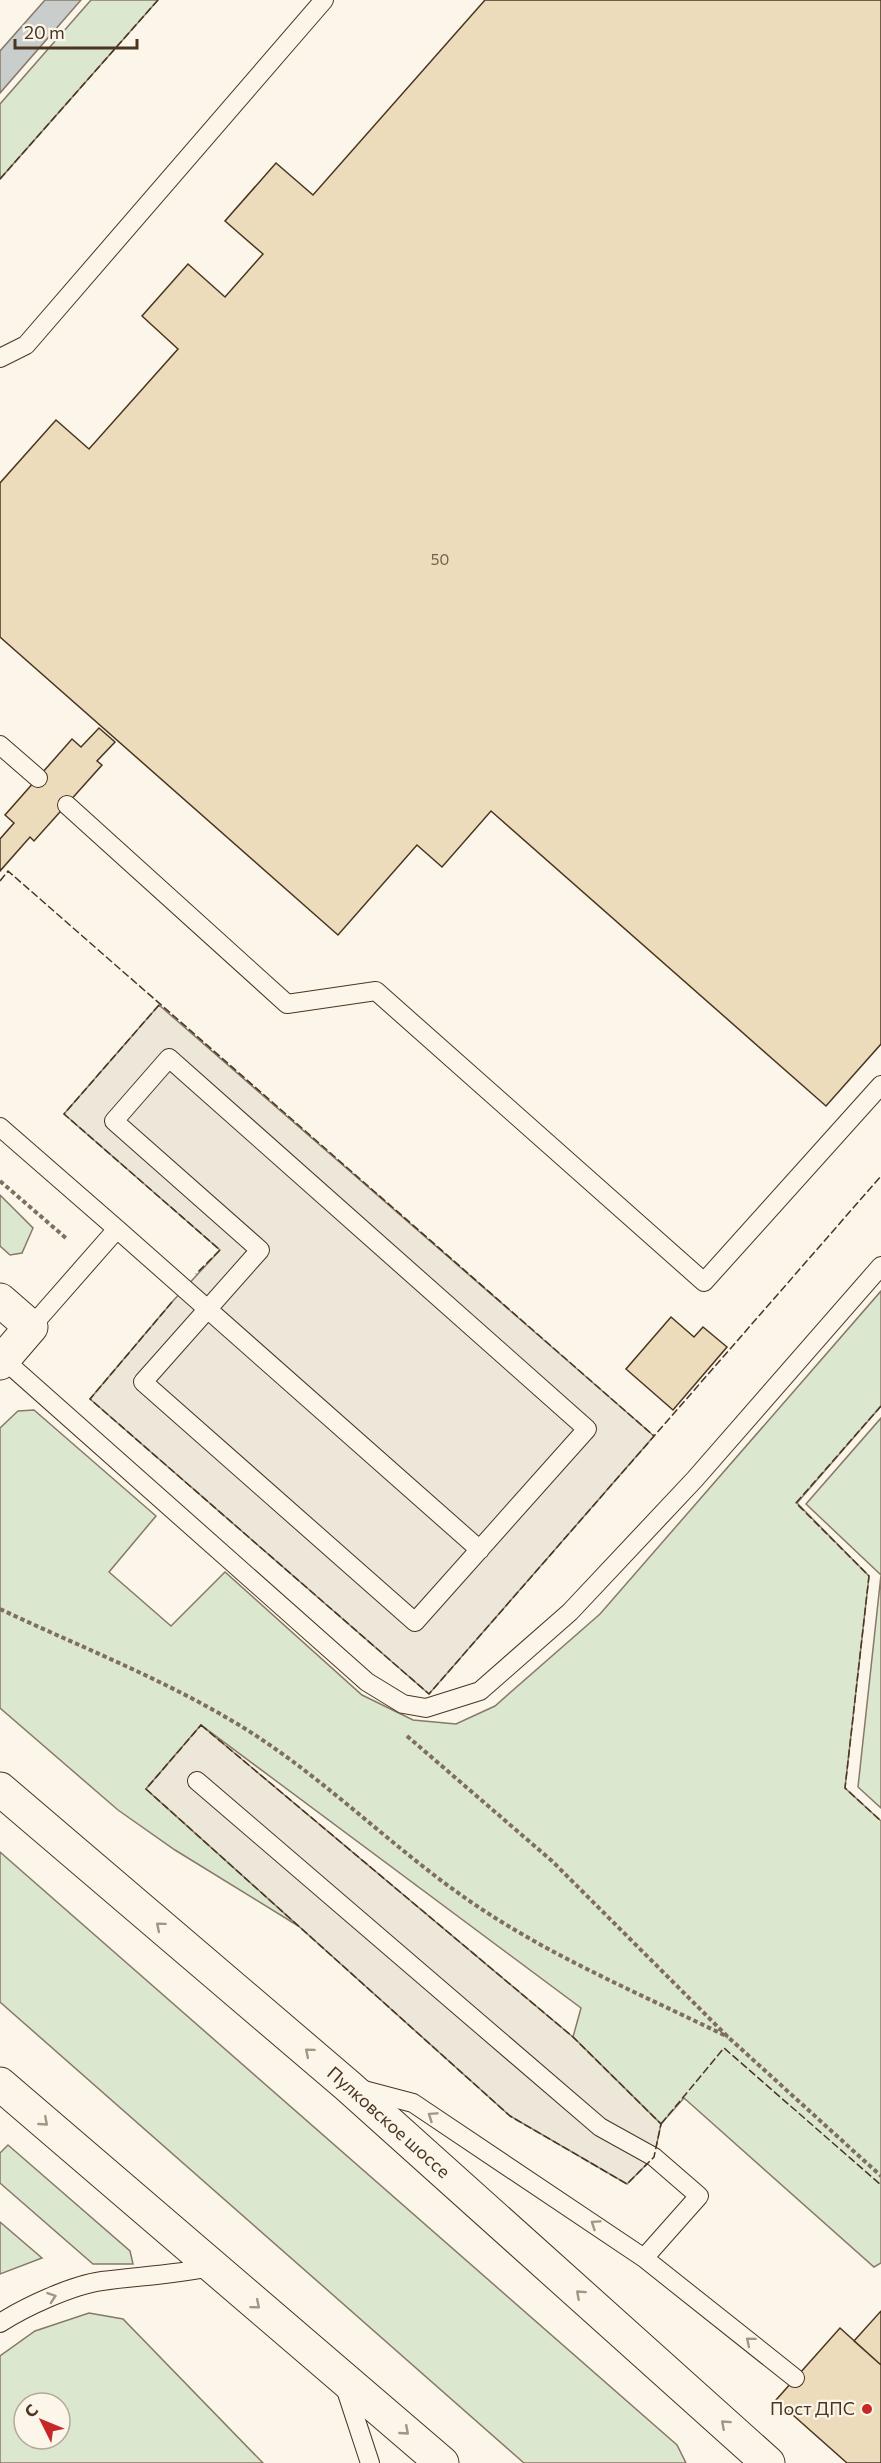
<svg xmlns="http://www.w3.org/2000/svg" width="881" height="2463" font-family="Commissioner,sans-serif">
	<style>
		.green { fill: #dce7d0; stroke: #887966; stroke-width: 1.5; fill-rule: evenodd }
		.parking { fill: #ede7d9; stroke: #887966; stroke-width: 1.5 }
		.water { fill: #c9cecd; stroke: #887966; stroke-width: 1.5 }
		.building { fill: #ecdcbc; stroke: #4a3520; stroke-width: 1.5 }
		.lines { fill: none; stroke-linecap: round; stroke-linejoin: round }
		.lane-casing { stroke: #4a3520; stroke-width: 20 }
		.street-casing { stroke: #4a3520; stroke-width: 35 }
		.highway-casing { stroke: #4a3520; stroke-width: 35 }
		.path { stroke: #7f6f5c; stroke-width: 4; stroke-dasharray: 4.5 3; stroke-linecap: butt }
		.lane { stroke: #fbf6e9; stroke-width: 18 }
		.street { stroke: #fbf6e9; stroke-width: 33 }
		.highway { stroke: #fbf6e9; stroke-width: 33 }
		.fence { stroke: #4a3520; stroke-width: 1.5; stroke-dasharray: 8 3; stroke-linecap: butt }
		.oneway { stroke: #a29684 }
		.poi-dot { fill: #c62828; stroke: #fbf6e9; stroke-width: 2 }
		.labels { text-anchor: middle; stroke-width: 4.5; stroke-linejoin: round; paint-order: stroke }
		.number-label { font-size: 15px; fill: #725f47 }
		.street-label { font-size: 18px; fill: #4a3520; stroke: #fbf6e9 }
		.poi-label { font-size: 18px; fill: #4a3520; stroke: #fbf6e9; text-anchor: end }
	</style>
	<rect width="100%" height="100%" fill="#fbf6e9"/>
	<path class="green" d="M91,0H158L0,179V104Z
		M0,1195L33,1228L22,1253L10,1255L0,1246Z
		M881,1291V1406L797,1503L869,1576L845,1788L881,1821V2263L874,2267L684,2098L661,2124L573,2037L581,2008L201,1725L146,1789L300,1927L175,1850L118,1810L0,1708V1428L18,1411L34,1410L156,1516L109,1572L171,1626L225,1572L362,1695L413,1720L456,1724L495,1706L600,1614Z
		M881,1418V1808L858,1787L881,1575L806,1504Z
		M0,1852L677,2445L686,2463H524L0,2002Z
		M8,2145L130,2251L133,2264H93L0,2183V2153Z
		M0,2222L42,2258L0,2274Z
		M89,2313L123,2319L263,2463H0V2356L35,2331ZM24,2403H60V2439H24Z"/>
	<path class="parking" d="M159,1005L654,1436L429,1694L90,1399L172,1302L220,1250L64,1114Z
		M201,1725L573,2037L661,2124L654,2157L627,2184L510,2116L146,1789Z"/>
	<path class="water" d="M45,0H81L0,93V51Z"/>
	<path class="building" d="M485,0H881V1044L826,1106L491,811L442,867L417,845L338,935L0,637V483L56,420L89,449L178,349L142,316L188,264L225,297L263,254L225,221L276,163L313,195Z
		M99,728L115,742L97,761L102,765L34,841L30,837L0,871V839L14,823L5,815L72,739L81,747Z
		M671,1317L694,1337L703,1327L727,1347L673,1410L626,1369Z
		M881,2311V2365L854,2341Z
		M840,2328L881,2365V2463H847L776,2400Z"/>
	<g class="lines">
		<defs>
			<path id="lane" d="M0,358L26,345L324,0
				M0,745L38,778
				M67,805L287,1004L376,991L704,1282L881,1085
				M169,1058L587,1429L415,1622L143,1382L260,1250L114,1121Z
				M0,1127L117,1229L31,1327
				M117,1229L480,1550
				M3,1359L367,1682L403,1704L426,1708L480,1691L570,1612L695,1479L881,1266
				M197,1781L600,2127L654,2157L699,2196L644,2258
				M360,2089L413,2103L644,2258L795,2378
				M0,2323C25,2307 72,2285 102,2281C139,2276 173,2275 211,2267
				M344,2384L370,2463"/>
			<path id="street" d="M0,1300L31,1327L0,1363"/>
			<g id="highway">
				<path id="s1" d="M0,1789L348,2086L768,2463"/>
				<path d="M0,2084L442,2463"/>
			</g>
		</defs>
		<use href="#lane" class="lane-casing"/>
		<use href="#street" class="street-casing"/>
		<use href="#highway" class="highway-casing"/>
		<path class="path" d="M0,1181L67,1239
			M0,1609C76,1645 156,1676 229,1719C317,1770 388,1845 471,1902C551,1957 641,1994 728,2037
			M407,1736L552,1861L728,2037L881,2176"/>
		<use href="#lane" class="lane"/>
		<use href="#street" class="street"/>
		<use href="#highway" class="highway"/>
		<path class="fence" d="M0,179L158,0
			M0,881L8,871L654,1436
			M159,1005L64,1114L220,1250L196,1274
			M172,1302L90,1399L429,1694L881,1176
			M881,1406L796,1503L869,1576L845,1788L881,1821
			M201,1725L573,2037L661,2124L654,2157L627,2184L510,2116L146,1789Z
			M661,2124L724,2048L881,2185"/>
	</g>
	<defs><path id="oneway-chevron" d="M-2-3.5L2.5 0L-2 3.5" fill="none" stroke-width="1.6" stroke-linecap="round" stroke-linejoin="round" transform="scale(1.5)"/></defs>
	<g class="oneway">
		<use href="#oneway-chevron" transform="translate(160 1926) rotate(-140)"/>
		<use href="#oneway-chevron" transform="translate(309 2052) rotate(-140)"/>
		<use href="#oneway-chevron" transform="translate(432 2116) rotate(-146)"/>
		<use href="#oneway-chevron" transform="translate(44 2122) rotate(41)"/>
		<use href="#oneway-chevron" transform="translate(595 2224) rotate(-146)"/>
		<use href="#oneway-chevron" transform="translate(580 2294) rotate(-138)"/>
		<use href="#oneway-chevron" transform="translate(52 2297) rotate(-19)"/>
		<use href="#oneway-chevron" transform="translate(256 2305) rotate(40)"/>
		<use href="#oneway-chevron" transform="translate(750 2341) rotate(-140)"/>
		<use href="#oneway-chevron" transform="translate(725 2424) rotate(-138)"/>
		<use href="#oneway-chevron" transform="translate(405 2431) rotate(41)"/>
	</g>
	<circle class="poi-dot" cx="867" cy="2409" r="6"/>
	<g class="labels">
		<g class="number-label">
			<text x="440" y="565">50</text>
		</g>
		<g class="street-label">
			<text dy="6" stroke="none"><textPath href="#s1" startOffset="512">Пулковское шоссе</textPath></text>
		</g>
		<g class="poi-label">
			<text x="855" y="2415">Пост ДПС</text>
		</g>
	</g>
	<g transform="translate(42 2421) rotate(313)"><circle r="28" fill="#fbf6e9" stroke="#b4a999" stroke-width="1.5"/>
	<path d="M0-4.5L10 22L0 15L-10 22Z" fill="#c62828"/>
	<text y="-9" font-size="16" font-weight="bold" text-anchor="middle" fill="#4a3520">С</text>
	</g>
	<path d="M15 39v9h122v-9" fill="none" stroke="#4a3520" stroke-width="3"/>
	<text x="24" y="39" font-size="18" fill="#4a3520" stroke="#fbf6e9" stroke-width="4.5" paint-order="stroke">20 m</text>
</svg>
